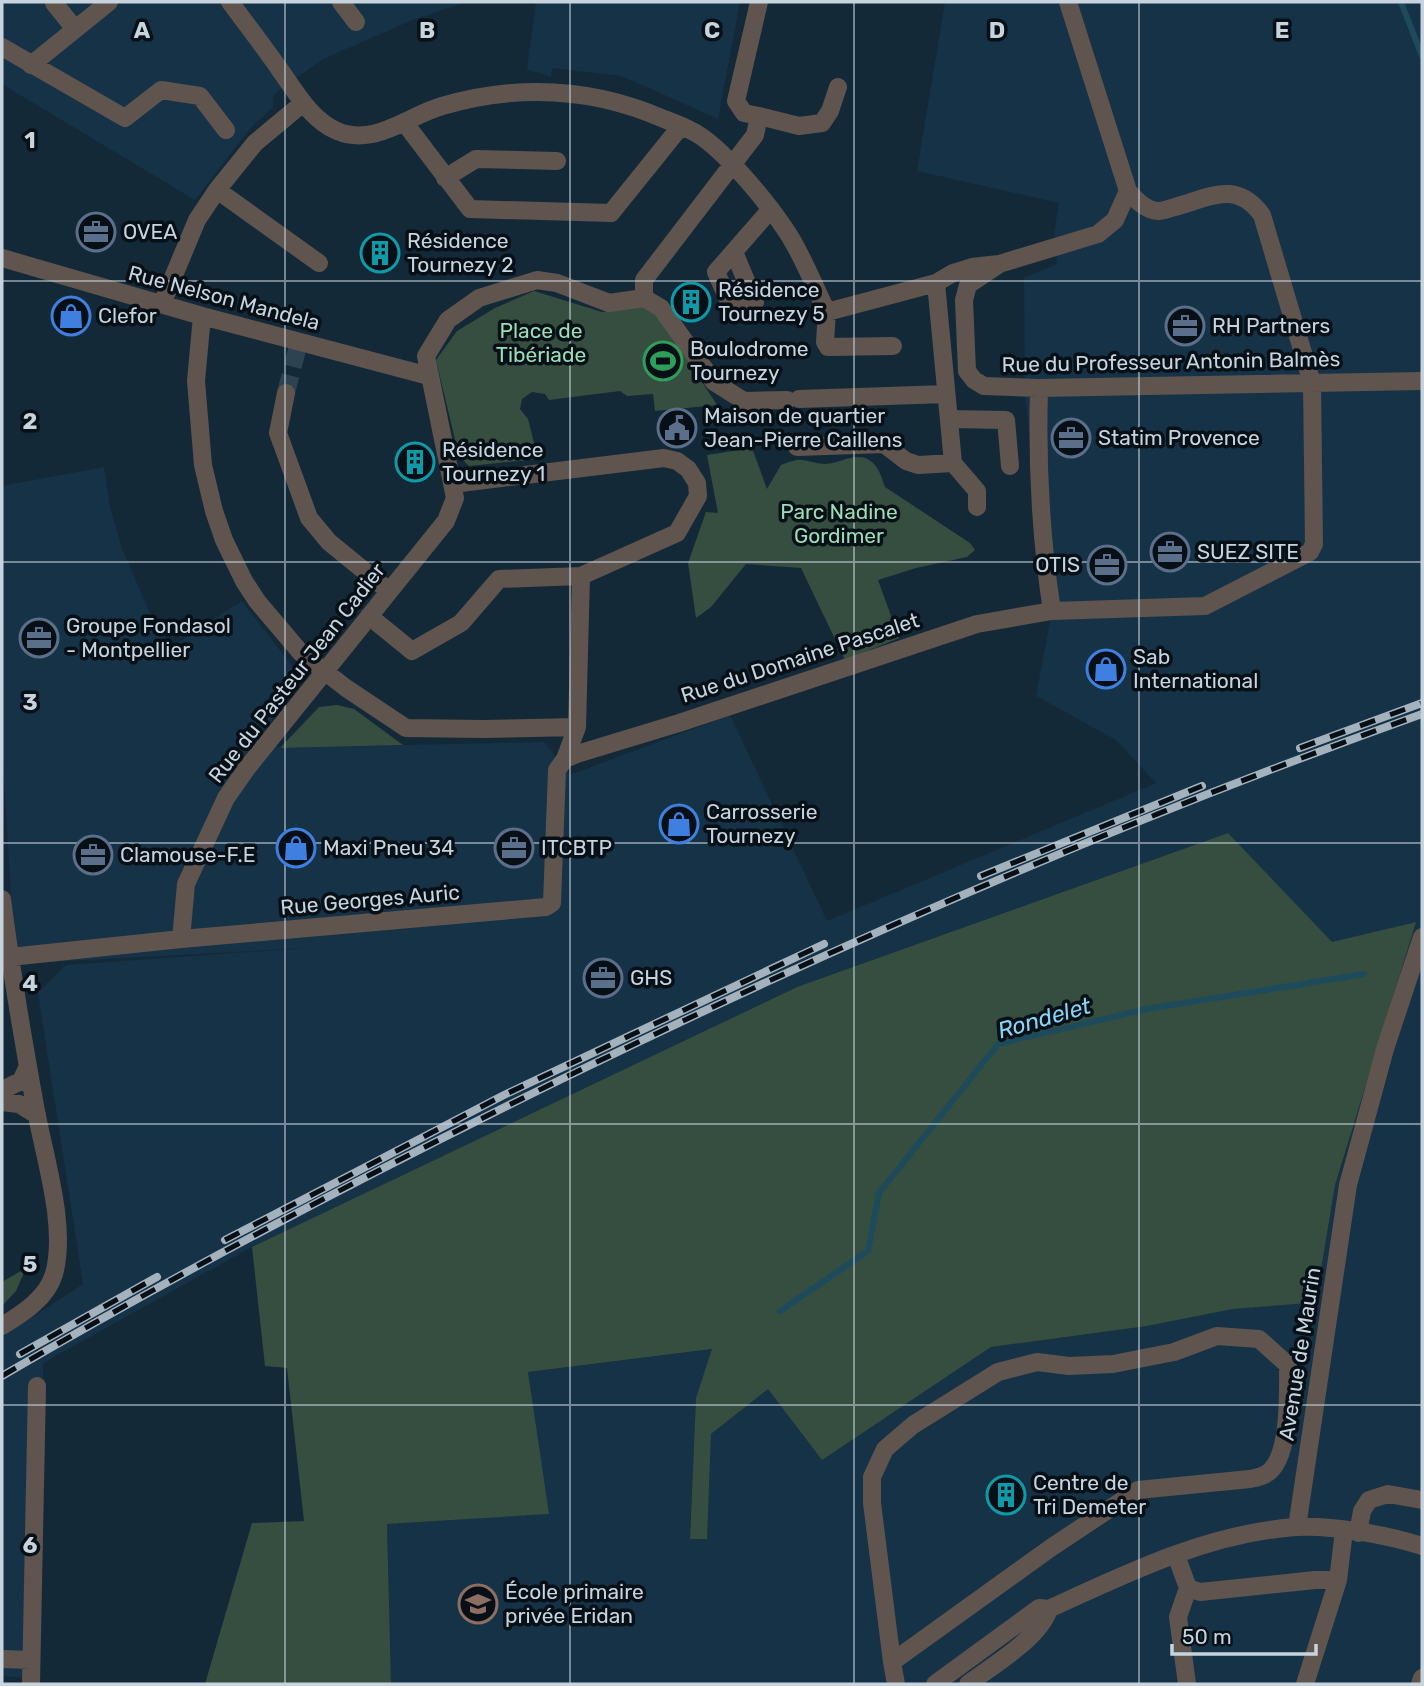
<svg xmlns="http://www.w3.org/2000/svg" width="1424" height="1686" font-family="Rubik,sans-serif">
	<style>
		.built { fill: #163246 }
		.green { fill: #354e3f }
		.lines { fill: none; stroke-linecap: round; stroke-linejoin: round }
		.stream { stroke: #1d4b5c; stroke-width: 6 }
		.minor-tunnel { stroke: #2e4351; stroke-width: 18; stroke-dasharray: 18 9; stroke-linecap: butt }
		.minor { stroke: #60544f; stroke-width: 18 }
		.rail-casing { stroke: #a3b2bd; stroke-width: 8 }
		.rail { stroke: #071017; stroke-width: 5; stroke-dasharray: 16; stroke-linecap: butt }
		.grid { fill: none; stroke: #c7d4de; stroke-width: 2; stroke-opacity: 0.55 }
		.labels { text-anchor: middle; stroke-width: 7; stroke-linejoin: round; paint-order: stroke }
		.poi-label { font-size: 21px; fill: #c7d4de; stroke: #071017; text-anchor: start }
		.street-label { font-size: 21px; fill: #c7d4de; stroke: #071017 }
		.park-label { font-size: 21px; fill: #9addb6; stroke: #071017 }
		.water-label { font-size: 23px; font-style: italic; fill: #89d5f5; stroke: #071017 }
		.grid-label { font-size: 23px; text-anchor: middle; font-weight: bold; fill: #c7d4de; stroke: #071017; stroke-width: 7; stroke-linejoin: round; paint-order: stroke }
	</style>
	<rect width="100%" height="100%" fill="#132938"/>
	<path class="built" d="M2,2H466L415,19L323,59L274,94L273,107L248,131L195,200L2,84Z
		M536,2H740L718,119L622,76L552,68L551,77L527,69Z
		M945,2H1422V1684H391L387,1524L548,1514L528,1372L713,1349L696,1398L690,1538L706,1539L711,1434L768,1389L823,1459L991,1347L1147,1326L1233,1309L1310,1303L1318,1288L1335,1185L1415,922L1332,943L1228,833L797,987L252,1247L43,1363L38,1679L2,1676V1337L83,1284L38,993L66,965L307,948L15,964L2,742V486L104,467L110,507L121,546L149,611L171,647L242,601L303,680L258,736L280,748L544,742L570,775L730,715L827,921L1156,783L1116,740L1036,696L1052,611L1025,396L1024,278L1057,264L1054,233L1059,203L917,171Z"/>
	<path class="green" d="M534,291L602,312L641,306L656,311L717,405L655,411L653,394L627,396L620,391L549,400L545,394L532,392L522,399L520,409L528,419L538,459L469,466L459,456L436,360L457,331L495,308Z
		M752,448L767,489L781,465C806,455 801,462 825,464C831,464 840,461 846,459C871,451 879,467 885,487L970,543L975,550L967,557L916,568L878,580L899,638L845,660L801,568L746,564L711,607L696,618L688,563L706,512L718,513L707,455Z
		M337,705L354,709L403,745L280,748L319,707Z
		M1228,833L1332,942L1416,922L1335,1185L1318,1288L1310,1303L1233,1309L1147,1326L991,1347L822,1460L768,1389L711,1434L707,1539H690L696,1398L712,1349L528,1372L549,1514L387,1524L391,1684H205L252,1523L304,1521L287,1368L265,1366L252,1247L797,987Z
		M26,1268L16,1291L2,1306V1282Z"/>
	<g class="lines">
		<path class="stream" d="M1401,2L1422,56
			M780,1311L868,1251L879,1193L998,1044L1147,1009L1364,974"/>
		<path class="minor-tunnel" d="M286,393L299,342"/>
		<path class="minor" d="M56,2L54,3L75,29
			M230,2C247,25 264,47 280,70C296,92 311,120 337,131C375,147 407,116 442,106C518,84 591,87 664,119C677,124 691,129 702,137C730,157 768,203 787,232C803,256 814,286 827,312L936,283L953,273L972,267L999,264L1098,234L1115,220L1128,191
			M341,2L356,22
			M2,47L125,118L161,90L200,96L226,130
			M31,65L109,2
			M759,116L799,126L822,123L830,111L838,87
			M404,122L470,209L611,213L681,126
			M445,178L476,159L557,161
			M217,190L319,263
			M734,252L755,302L731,306L716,272L771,209
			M2,258L202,316L429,376
			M998,265L968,285L964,300L967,371L974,380L984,386L1039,388L1422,381
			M936,283L953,463
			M644,298V280L755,135L759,116L744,113L736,101L759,2
			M644,298L661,308L714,382L744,401L787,400
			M162,304L197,220L217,190L255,143L303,103
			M827,312L825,342L828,347L893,346
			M202,316L196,381L203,465L214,511L224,540L244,581L257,601L301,653L346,688L406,728L483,729L577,727
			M1039,388C1037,459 1041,540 1052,611L1205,606L1310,552L1314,544L1312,383L1262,215C1236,180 1211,197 1175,207C1170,208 1164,211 1159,211C1146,211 1136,200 1128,191L1068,2
			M286,393L278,433L309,518L329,542L389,591
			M799,399L946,394
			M949,419L1006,420L1010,466
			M797,447L884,444L906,461L918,465L953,463
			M953,463L977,491V507
			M369,616L412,651L461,623L499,579L581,576L677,533L698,496L697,483L688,469L677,461L664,458L452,484
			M565,759L577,754L679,723L977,624L1052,611
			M2,899C11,970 23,1040 36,1111C45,1159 67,1227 54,1274C47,1298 22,1314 2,1326
			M181,939L186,884L226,798L247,768L446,521L455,498L426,356L448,320L479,298L537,280L557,283L609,303L644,298
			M10,957L181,939L546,907L552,903L557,770L565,759L577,727L581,576
			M2,1090L21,1081L28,1066
			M2,1102L19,1104L37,1115
			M1297,1527L1348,1185L1385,1049L1422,937
			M1358,1533L1362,1511L1369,1500L1388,1494L1422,1500
			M1176,1555L1188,1588L1178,1617L1187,1684
			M1188,1588L1200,1592L1315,1580H1338
			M2,1659L31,1660
			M892,1662L872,1503V1477L885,1449L913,1425L998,1372L1037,1362L1069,1366L1113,1364L1174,1352L1217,1336L1259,1339L1288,1365C1288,1391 1291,1460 1266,1474C1261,1477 1255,1478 1250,1479L1138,1490L1052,1547L892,1662L896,1684
			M31,1684L37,1386
			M935,1684L1039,1608L1049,1609C1127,1573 1209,1533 1296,1527C1332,1525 1388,1535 1422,1546
			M968,1684C992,1666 1040,1638 1049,1609
			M1305,1684L1338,1580L1344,1531
			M1420,1684L1422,1678"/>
		<defs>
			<path id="rail" d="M1300,748L1422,703
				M981,876L1202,786
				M225,1240L504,1095L824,944
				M20,1354L157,1277
				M2,1376C185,1269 375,1170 566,1077C845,941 1130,818 1422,714"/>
		</defs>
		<use href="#rail" class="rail-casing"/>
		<use href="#rail" class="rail"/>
	</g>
	<path class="grid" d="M285,2V1684M570,2V1684M854,2V1684M1139,2V1684M2,281H1422M2,562H1422M2,843H1422M2,1124H1422M2,1405H1422"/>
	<defs>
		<symbol id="office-ring" viewBox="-11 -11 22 22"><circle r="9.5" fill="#071017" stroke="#5c6f8a" stroke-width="1.5"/><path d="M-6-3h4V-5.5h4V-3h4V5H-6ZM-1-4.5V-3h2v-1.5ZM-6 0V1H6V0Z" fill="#5c6f8a"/></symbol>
		<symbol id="building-ring" viewBox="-11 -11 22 22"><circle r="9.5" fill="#071017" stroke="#0f9aa8" stroke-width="1.5"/><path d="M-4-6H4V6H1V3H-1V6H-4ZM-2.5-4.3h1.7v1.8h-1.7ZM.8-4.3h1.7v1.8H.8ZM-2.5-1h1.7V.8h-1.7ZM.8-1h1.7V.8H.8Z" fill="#0f9aa8"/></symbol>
		<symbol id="shop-ring" viewBox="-11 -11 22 22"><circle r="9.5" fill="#071017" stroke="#3f7fe0" stroke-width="1.5"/><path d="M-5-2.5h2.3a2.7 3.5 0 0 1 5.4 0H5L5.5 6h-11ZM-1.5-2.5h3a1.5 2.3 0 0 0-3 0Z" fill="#3f7fe0"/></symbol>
		<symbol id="stadium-ring" viewBox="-11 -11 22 22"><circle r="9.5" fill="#071017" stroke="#2e9e5b" stroke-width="1.5"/><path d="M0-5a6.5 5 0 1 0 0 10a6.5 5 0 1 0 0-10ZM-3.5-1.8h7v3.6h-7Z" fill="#2e9e5b"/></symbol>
		<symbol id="civic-ring" viewBox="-11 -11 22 22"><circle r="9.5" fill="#071017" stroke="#5c6f8a" stroke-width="1.5"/><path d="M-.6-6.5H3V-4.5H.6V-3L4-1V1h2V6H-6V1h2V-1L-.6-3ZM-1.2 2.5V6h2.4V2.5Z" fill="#5c6f8a"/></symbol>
		<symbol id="school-ring" viewBox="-11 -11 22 22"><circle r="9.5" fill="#071017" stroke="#8d6e63" stroke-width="1.5"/><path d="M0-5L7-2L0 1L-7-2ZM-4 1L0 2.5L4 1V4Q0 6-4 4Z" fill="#8d6e63"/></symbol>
	</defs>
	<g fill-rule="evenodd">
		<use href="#office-ring" x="74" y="210" width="44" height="44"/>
		<use href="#building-ring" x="358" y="231" width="44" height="44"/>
		<use href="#building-ring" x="669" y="280" width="44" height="44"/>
		<use href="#shop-ring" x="49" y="294" width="44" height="44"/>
		<use href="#office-ring" x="1163" y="304" width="44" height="44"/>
		<use href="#stadium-ring" x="641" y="339" width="44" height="44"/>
		<use href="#civic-ring" x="655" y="406" width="44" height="44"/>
		<use href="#office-ring" x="1049" y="416" width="44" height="44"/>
		<use href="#building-ring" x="393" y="440" width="44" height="44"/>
		<use href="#office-ring" x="1148" y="530" width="44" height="44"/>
		<use href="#office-ring" x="1085" y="543" width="44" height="44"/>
		<use href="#office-ring" x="17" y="616" width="44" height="44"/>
		<use href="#shop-ring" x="1084" y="647" width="44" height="44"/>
		<use href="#shop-ring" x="657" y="802" width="44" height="44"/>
		<use href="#shop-ring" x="274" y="826" width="44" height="44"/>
		<use href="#office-ring" x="492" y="826" width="44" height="44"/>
		<use href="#office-ring" x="71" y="833" width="44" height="44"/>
		<use href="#office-ring" x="581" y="956" width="44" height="44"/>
		<use href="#building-ring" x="984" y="1473" width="44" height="44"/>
		<use href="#school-ring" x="456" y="1582" width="44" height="44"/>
	</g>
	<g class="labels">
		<g class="poi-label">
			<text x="123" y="239">OVEA</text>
			<text x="407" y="248">Résidence<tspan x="407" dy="24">Tournezy 2</tspan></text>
			<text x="718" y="297">Résidence<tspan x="718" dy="24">Tournezy 5</tspan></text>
			<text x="98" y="323">Clefor</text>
			<text x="1212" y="333">RH Partners</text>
			<text x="690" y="356">Boulodrome<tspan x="690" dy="24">Tournezy</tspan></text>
			<text x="704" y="423">Maison de quartier<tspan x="704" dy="24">Jean-Pierre Caillens</tspan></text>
			<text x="1098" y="445">Statim Provence</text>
			<text x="442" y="457">Résidence<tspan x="442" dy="24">Tournezy 1</tspan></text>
			<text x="1197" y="559">SUEZ SITE</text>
			<text x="1080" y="572" text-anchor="end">OTIS</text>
			<text x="66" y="633">Groupe Fondasol<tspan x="66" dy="24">- Montpellier</tspan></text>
			<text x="1133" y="664">Sab<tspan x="1133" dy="24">International</tspan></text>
			<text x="706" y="819">Carrosserie<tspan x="706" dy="24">Tournezy</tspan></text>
			<text x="323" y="855">Maxi Pneu 34</text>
			<text x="541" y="855">ITCBTP</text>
			<text x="120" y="862">Clamouse-F.E</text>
			<text x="630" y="985">GHS</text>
			<text x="1033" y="1490">Centre de<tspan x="1033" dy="24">Tri Demeter</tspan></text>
			<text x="505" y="1599">École primaire<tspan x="505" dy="24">privée Eridan</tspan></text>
		</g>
		<g class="street-label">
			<text transform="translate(224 298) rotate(15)" y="7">Rue Nelson Mandela</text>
			<text transform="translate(1171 362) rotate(-1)" y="7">Rue du Professeur Antonin Balmès</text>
			<text transform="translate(800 658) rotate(-18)" y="7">Rue du Domaine Pascalet</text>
			<text transform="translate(297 673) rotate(-52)" y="7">Rue du Pasteur Jean Cadier</text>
			<text transform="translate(370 900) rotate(-5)" y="7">Rue Georges Auric</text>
			<text transform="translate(1300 1354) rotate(-81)" y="7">Avenue de Maurin</text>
		</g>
		<g class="park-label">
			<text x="541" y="338">Place de<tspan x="541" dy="24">Tibériade</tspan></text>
			<text x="839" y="519">Parc Nadine<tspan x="839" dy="24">Gordimer</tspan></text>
		</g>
		<g class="water-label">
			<text transform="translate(1044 1018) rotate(-16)" y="8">Rondelet</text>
		</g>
	</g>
	<g class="grid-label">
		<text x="142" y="38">A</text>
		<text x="427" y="38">B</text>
		<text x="712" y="38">C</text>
		<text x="997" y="38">D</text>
		<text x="1282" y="38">E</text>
		<text x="30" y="148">1</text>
		<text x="30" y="429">2</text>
		<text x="30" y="710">3</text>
		<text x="30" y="991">4</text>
		<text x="30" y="1272">5</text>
		<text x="30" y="1553">6</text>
	</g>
	<rect width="1424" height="1686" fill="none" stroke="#c7d4de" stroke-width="7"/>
	<path d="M1172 1644v10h144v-10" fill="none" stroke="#c7d4de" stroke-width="3.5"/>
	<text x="1182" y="1644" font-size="21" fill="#c7d4de" stroke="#071017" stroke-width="5" paint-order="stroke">50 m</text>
</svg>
